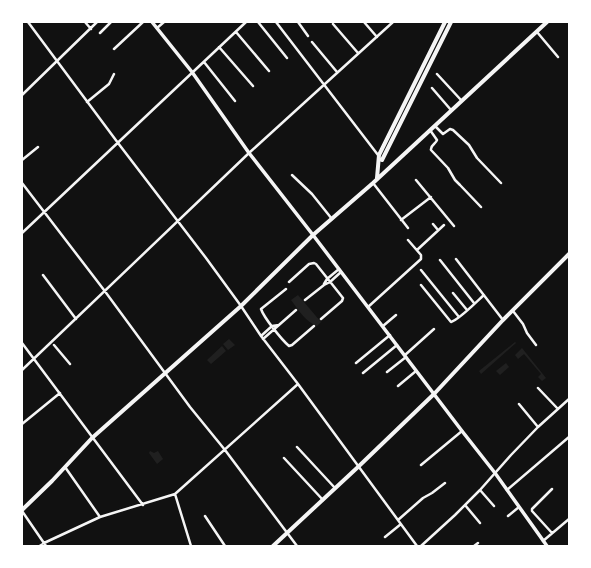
<svg xmlns="http://www.w3.org/2000/svg" width="591" height="568" font-family="Helvetica,sans-serif">
	<style>
		.green { fill: #202020 }
		.lines { fill: none; stroke-linecap: round; stroke-linejoin: round }
		.pedestrian { stroke: #f5f5f5; stroke-width: 2 }
		.minor { stroke: #f5f5f5; stroke-width: 2.5 }
		.tertiary { stroke: #f5f5f5; stroke-width: 3.5 }
		.secondary { stroke: #f5f5f5; stroke-width: 4 }
	</style>
	<rect width="100%" height="100%" fill="#111"/>
	<path class="green" d="M298,295L321,322L317,326C305,321 299,311 291,300Z
		M229,339L235,345L228,350L223,344Z
		M515,342L516,343L481,374L479,371Z
		M222,346L226,351L211,364L207,360Z
		M522,348L546,378L542,381L538,377L541,374L524,354L518,359L515,355Z
		M506,363L509,367L500,375L496,371Z
		M150,451L154,453L158,451L163,459L157,464L149,453Z"/>
	<g class="lines">
		<path class="pedestrian" d="M39,546L44,543"/>
		<path class="minor" d="M28,22L118,143L206,258L241,306L261,336L298,384L417,546
			M85,22L91,29
			M258,22L287,58
			M276,22L378,155
			M298,22L308,36
			M364,22L377,37
			M333,24L358,53
			M157,28L164,22
			M236,32L269,71
			M537,32L558,57
			M100,33L111,22
			M312,42L337,72
			M219,47L253,86
			M114,49L143,22
			M204,62L235,101
			M437,74L461,100
			M432,88L451,110
			M22,95L97,22
			M87,102L109,84L114,74
			M435,126L443,134L450,129L453,130L469,145L477,158L501,183
			M430,130L437,140C436,144 430,145 431,150L448,168L455,180L460,185L481,207
			M22,160L38,147
			M292,175L312,194L332,219
			M416,180L454,226
			M22,183L104,290L190,407L225,450L297,546
			M373,183L408,228
			M401,220L431,197
			M433,224L438,230
			M22,233L246,22
			M417,250L444,225
			M456,259L503,320
			M440,260L474,303
			M421,270L459,317
			M43,275L76,319
			M289,282L309,264L314,263L316,264L343,298L342,301L321,319
			M324,284L327,279L339,269
			M421,285L451,322C460,319 476,302 484,295
			M286,289L261,309C264,318 282,340 289,346L292,345L314,326
			M453,293L467,310
			M305,300L324,285L330,282L341,272
			M368,307L421,259V255L408,240
			M513,311L523,324L527,333L536,345
			M383,326L396,315
			M261,336L272,326L279,325
			M263,339L296,310
			M22,343L143,505
			M54,345L70,364
			M405,355L434,329
			M356,363L390,335
			M22,370L249,153L393,22
			M387,372L406,357
			M363,373L397,345
			M398,386L416,371
			M538,388L558,409
			M519,404L538,427
			M22,424L60,393
			M297,447L335,488
			M284,458L323,500
			M421,465L462,431
			M65,467L100,517
			M480,490L494,506
			M507,490L569,437
			M175,494L191,546
			M465,505L480,523
			M22,511L46,546
			M205,516L225,546
			M508,516L519,507
			M398,520L423,498L432,493L445,483
			M552,533L532,511V509L552,489
			M385,537L401,524
			M543,541L569,519
			M44,543L100,517L175,494L298,384
			M421,546L455,515L480,490L511,455L538,427L569,399
			M474,546L478,543"/>
		<path class="tertiary" d="M152,22L192,72L249,153L313,235L462,431L495,473L547,546"/>
		<path class="secondary" d="M382,160L451,22
			M377,178L379,155L445,22
			M22,510L52,481L92,438L241,306L313,235L373,183L547,22
			M273,546L358,467L434,394L503,320L569,254"/>
	</g>
	<rect width="591" height="568" fill="none" stroke="#ffffff" stroke-width="46"/>
</svg>
